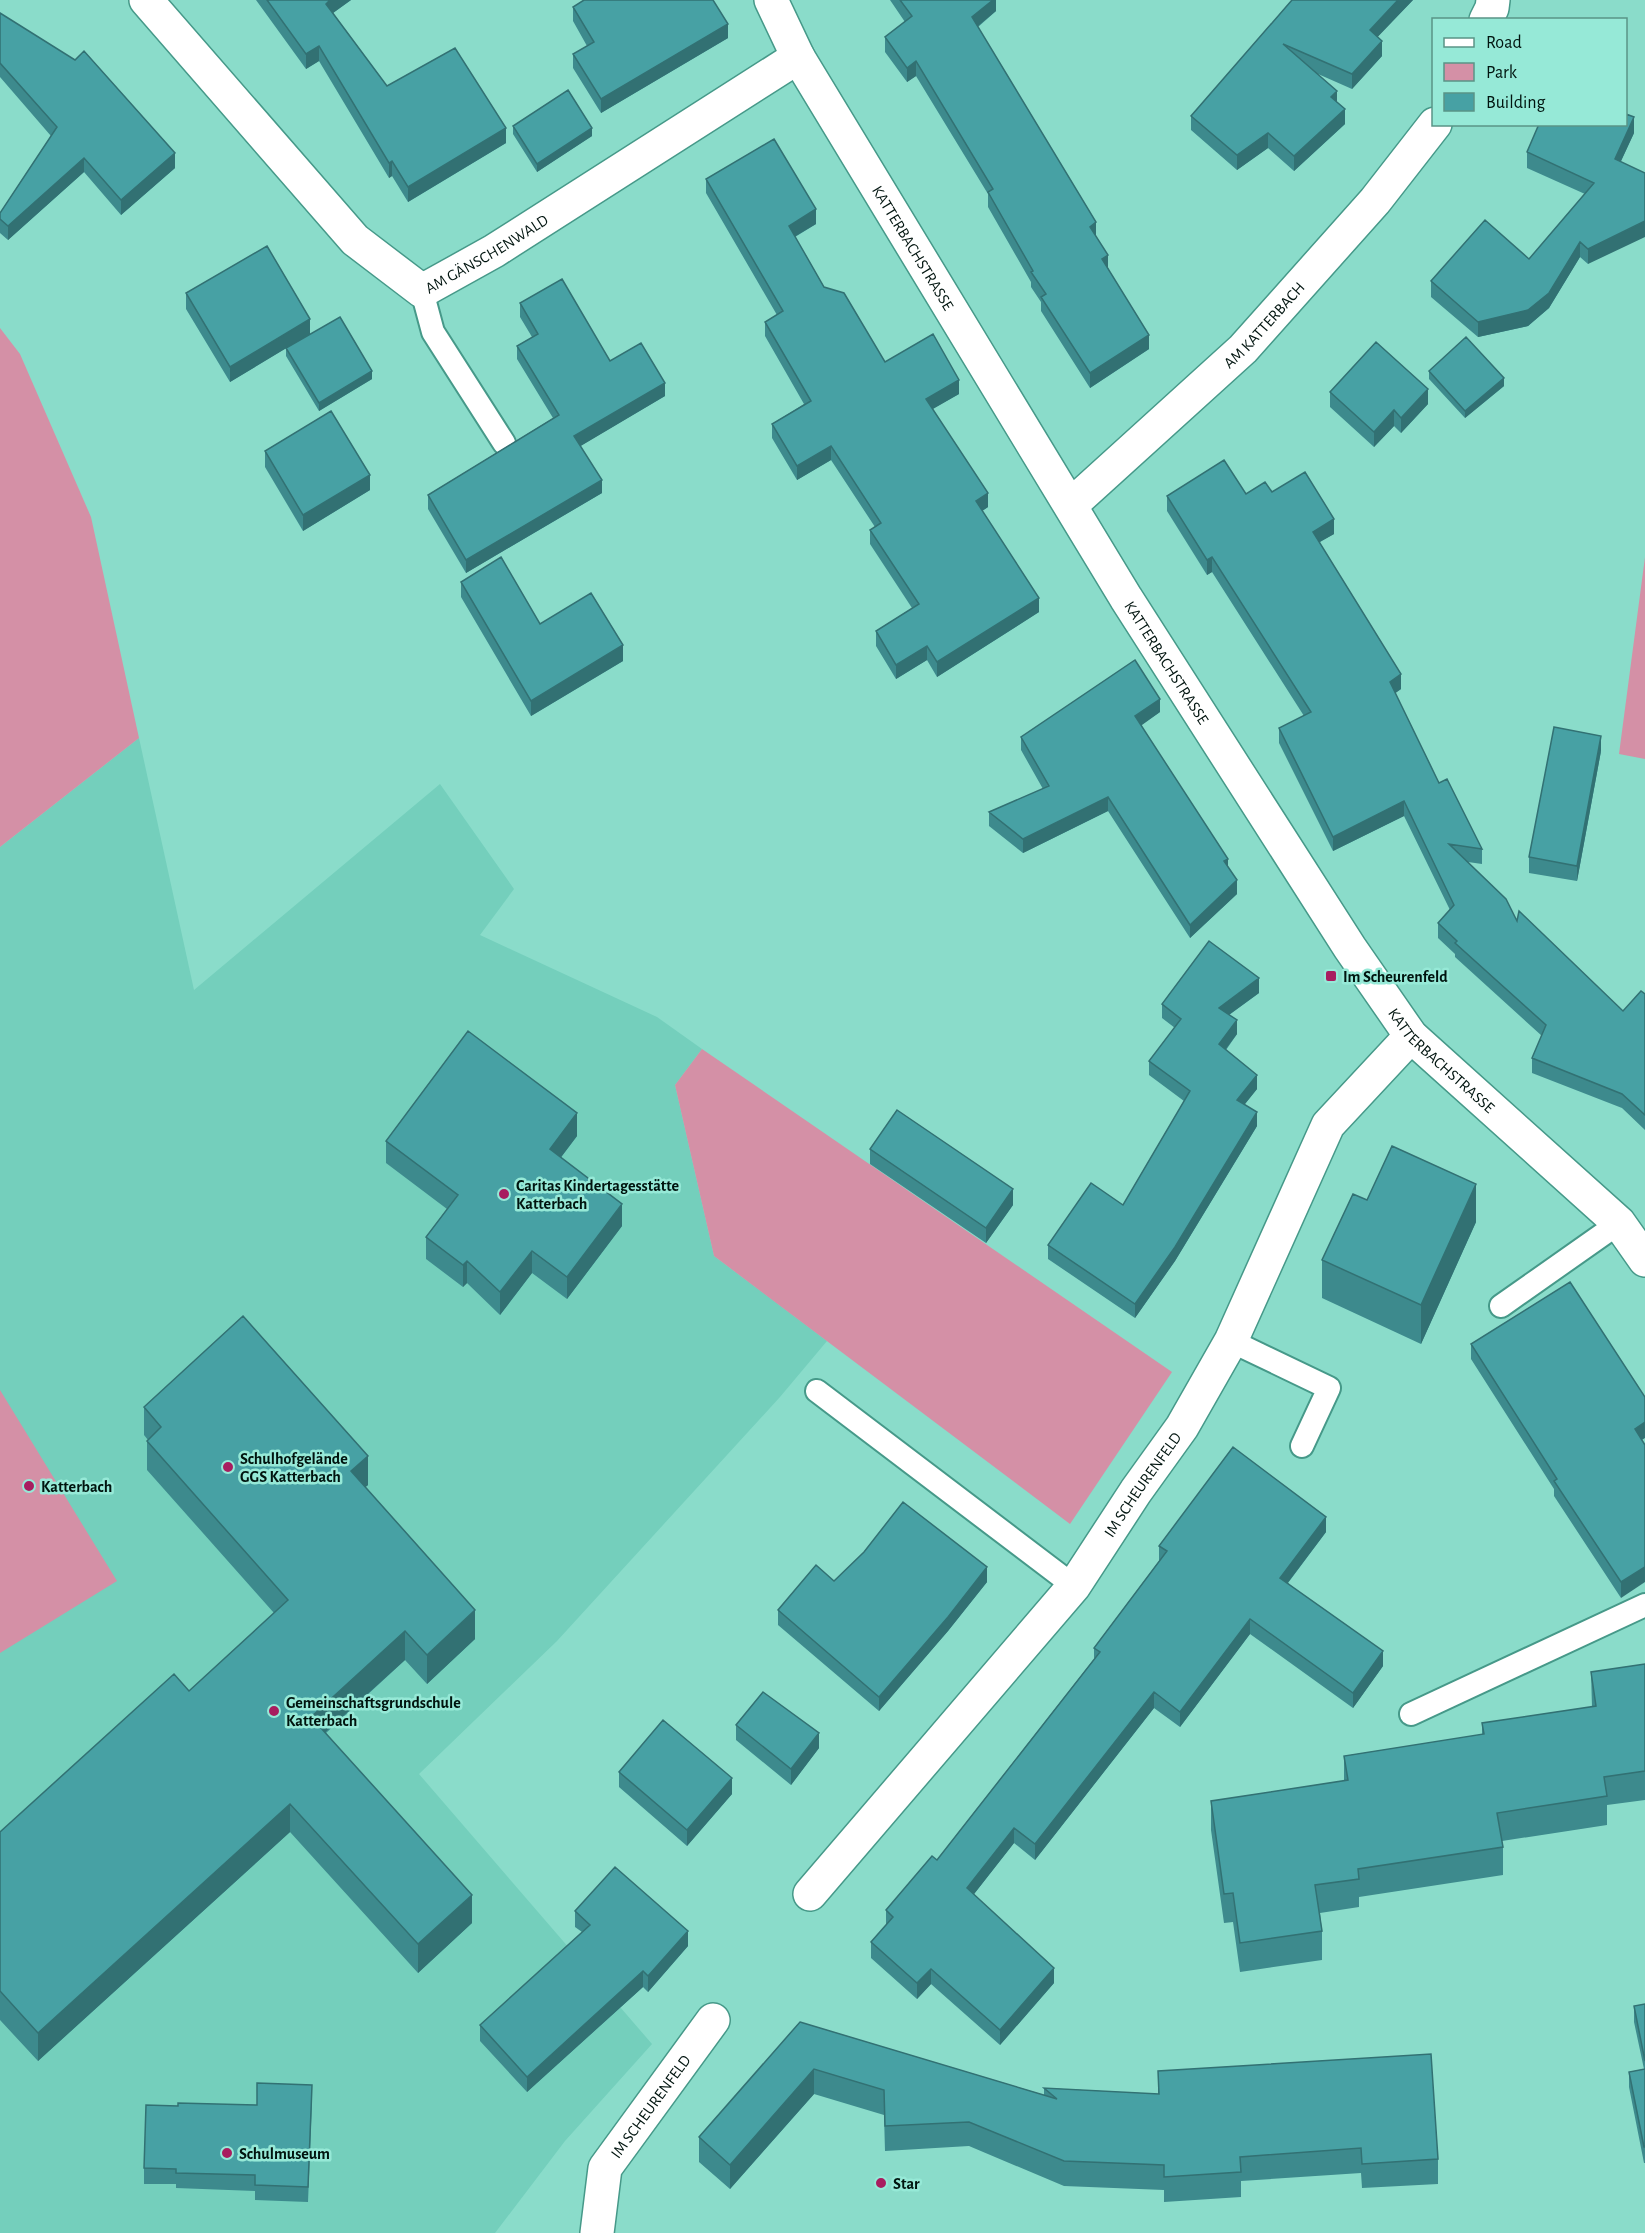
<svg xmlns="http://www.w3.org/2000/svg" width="1645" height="2233" font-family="'Alegreya Sans',sans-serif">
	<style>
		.built { fill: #74cfbc }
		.green { fill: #d490a6 }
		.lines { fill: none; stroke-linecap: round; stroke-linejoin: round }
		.lane-casing { stroke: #469989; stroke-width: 26 }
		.street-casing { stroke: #469989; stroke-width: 36 }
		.lane { stroke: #fff; stroke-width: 22 }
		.street { stroke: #fff; stroke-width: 33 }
		.wall { fill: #3d8a8d }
		.shaded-wall { fill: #327173 }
		.building { fill: #47a1a4; stroke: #327173; stroke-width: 1.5 }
		.poi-dot { fill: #a81d5f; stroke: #96e9d7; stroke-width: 2 }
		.labels { text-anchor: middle; stroke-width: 5; stroke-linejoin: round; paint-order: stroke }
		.street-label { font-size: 16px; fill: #00140f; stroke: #96e9d7 }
		.poi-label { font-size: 16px; font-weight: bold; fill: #00140f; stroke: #96e9d7; text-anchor: start }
	</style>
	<rect width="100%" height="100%" fill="#8adcca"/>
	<path class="built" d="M139,738L194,990L440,784L514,889L480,935L657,1017L702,1049L675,1085L714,1256L827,1341L780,1397L557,1641L419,1774L652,2044L565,2141L495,2233H0V847Z"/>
	<path class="green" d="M0,328L20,354L91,517L139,738L0,847Z
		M1645,557V759L1619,754Z
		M702,1049L1172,1372L1070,1524L714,1256L675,1085Z
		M0,1390L117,1581L0,1653Z"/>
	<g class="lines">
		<defs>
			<path id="lane" d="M422,291L433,332L504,443
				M1501,1306L1619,1223
				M1231,1341L1329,1388L1302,1446
				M817,1391L1074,1586
				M1411,1714L1645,1605"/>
			<g id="street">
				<path id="s1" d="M146,0L355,240L422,291L494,251L798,57"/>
				<path id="s2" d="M771,0L798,57L1126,598L1350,948L1411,1036L1619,1223L1645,1260"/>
				<path d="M1486,20L1492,8L1493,0"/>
				<path id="s3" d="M1071,505L1243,349L1375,201L1435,124"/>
				<path id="s4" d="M810,1894L1074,1586L1136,1491L1182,1427L1231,1341L1328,1125L1411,1036"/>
				<path id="s5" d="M597,2233L605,2168L713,2020"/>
			</g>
		</defs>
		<use href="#lane" class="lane-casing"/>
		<use href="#street" class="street-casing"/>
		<use href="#lane" class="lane"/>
		<use href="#street" class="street"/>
	</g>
	<path class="wall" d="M256,0H351L333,13L387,86L506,143L408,202L392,176L389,178L319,61L306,69Z
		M890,0H996V11L978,27L1096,237L1108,268L1149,349L1090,388L1041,311V302L1031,287V282L988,207V194L916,76L907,82L885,52V37L905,22Z
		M1292,0H1413L1377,37L1382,56L1352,89L1318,74L1337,102L1345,124L1294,171L1268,148L1237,170L1191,130V116Z
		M573,7L728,38L601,113L573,68V54L587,46L573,21Z
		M0,13L175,168L121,215L84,172L8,240L0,233V213L51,136L0,77Z
		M513,126L592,136L537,172L513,134Z
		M1634,133L1621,161L1588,264L1580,257L1549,308L1528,326L1478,337L1431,297V281L1529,259L1585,194L1527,168V152Z
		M706,179L816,224L795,237L824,287L885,362L959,394L932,409L988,507L982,511L1039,612L937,677L927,660L896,679L876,646V631L912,608L870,544V530L875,527L831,460L797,480L772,438V424L804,404L765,336V322L777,315L706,193Z
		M186,293L310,334L372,379L319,411L286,356V348L230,382L186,309Z
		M520,303L665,396L580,446L602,493L466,573L428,509V495L553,418L517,359V346L532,337L520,317Z
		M1429,371L1504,386L1465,418L1429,379Z
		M1330,392L1428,404L1401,433L1394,426L1374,447L1330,407Z
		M265,451L370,490L303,531L265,467Z
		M1272,492L1334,534L1319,542L1401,689L1395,693L1439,783L1482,849V864L1468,862L1517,921L1623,1011L1645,994V1130L1622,1108L1532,1073V1058L1542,1036L1455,957V954L1438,938V923L1450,910L1404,816L1333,851L1279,743V728L1304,716L1212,572L1207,575L1167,511V496L1246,494Z
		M461,582L540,624L623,661L531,716L461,597Z
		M1160,712L1141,725L1228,867L1237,894L1190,938L1108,811L1023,853L989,826V812L1043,789L1021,750V737Z
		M1601,751L1577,881L1529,873V857Z
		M1259,993L1229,1015L1237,1034L1226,1050L1257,1089L1244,1105L1257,1126L1175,1261L1135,1318L1048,1259V1245L1123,1205L1184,1101L1149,1075V1061L1175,1028L1162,1018V1004Z
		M577,1136L561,1157L622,1226L567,1299L532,1273L500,1315L467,1283L463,1287L426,1259V1237L447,1209L386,1163V1141Z
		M870,1149L1013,1205L986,1243L870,1164Z
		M1367,1200L1476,1222L1421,1344L1322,1298V1260Z
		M1471,1344L1642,1440L1621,1598L1554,1496V1489L1471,1359Z
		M144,1407L368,1485L365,1487L475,1639L427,1684L405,1660L326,1733L472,1923L418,1973L290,1832L38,2061L0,2020V1832L189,1691L274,1613L147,1470V1441L148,1440L144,1435Z
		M1326,1532L1288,1583L1383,1666L1353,1708L1250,1634L1180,1727L1154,1708L1035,1860L1014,1843L974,1894L1054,1983L1000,2045L931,1984L917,1999L871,1958V1942L886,1926V1910L937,1860L1094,1659V1648L1159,1561V1546Z
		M834,1581L987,1582L948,1631L879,1711L778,1625V1610Z
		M1645,1664V1800L1607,1805V1825L1502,1841L1503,1847V1875L1359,1897V1907L1320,1913L1322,1931V1960L1240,1972L1233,1922L1224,1923L1211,1830V1801L1344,1781V1756L1482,1735V1723L1592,1707L1591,1672Z
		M736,1725L819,1748L791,1785L736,1740Z
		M619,1772L732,1794L687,1846L619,1787Z
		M575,1911L688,1946L648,1992L643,1987L527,2092L480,2041V2025L582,1932L575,1927Z
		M1645,2004V2163H1644L1629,2087V2072L1644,2069L1634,2022V2006Z
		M800,2022L1044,2095V2088L1158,2094V2071L1438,2159V2184L1362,2188L1361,2173L1241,2181V2197L1164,2202V2190L1064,2186L969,2146L885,2151L884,2115L814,2094L730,2189L699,2162V2137Z
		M312,2101L308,2202L255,2200V2191L176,2188V2184H144V2168L178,2106L257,2105Z"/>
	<path class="shaded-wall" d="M330,0H351L326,18V4Z
		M993,0H996V11L972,31V17Z
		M1398,0H1413L1370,45V30Z
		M728,24V38L601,113V99Z
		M1382,41V56L1352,89V74Z
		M319,46V61L306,69V54Z
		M916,61V76L907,82V68Z
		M1337,91V106L1331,97Z
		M1345,109V124L1294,171V156Z
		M1634,117V133L1615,174V159Z
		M506,128V143L408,202V187Z
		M592,128V136L537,172V164Z
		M1268,133V148L1237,170V155Z
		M175,153V168L121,215V200Z
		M84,158V172L8,240V226Z
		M392,161V176L389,178V163Z
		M816,209V224L789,240V226Z
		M1645,221V237L1588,264V249Z
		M1096,222V237L1090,227Z
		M1580,242V257L1549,308L1528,326L1478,337V322Z
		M1108,255V270L1102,259Z
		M310,319V334L230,382V367Z
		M1149,335V349L1090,388V373Z
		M372,371V379L319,411V403Z
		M1504,378V386L1465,418V411Z
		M959,380V394L926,413V399Z
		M665,383V396L574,450V436Z
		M1428,389V404L1401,433V418Z
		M1394,410V426L1374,447V432Z
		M831,446V460L797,480V466Z
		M370,475V490L303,531V515Z
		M602,480V493L466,573V560Z
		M988,493V507L976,515V501Z
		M1334,519V534L1313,546V532Z
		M1212,557V572L1207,575V560Z
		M1039,598V612L937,677V662Z
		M623,645V661L531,716V701Z
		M927,646V660L896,679V665Z
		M1401,674V689L1390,697V682Z
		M1160,699V712L1135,730V716Z
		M1601,736V751L1577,881V866Z
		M1108,797V811L1023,853V839Z
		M1404,801V816L1333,851V837Z
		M1228,859V872L1224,861Z
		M1237,880V894L1190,938V925Z
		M1259,978V993L1219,1022V1008Z
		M1237,1020V1034L1219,1058V1044Z
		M1257,1075V1089L1237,1114V1100Z
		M1257,1112V1126L1175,1261L1135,1318V1304Z
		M577,1113V1136L550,1172V1149Z
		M1476,1184V1222L1421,1344V1305Z
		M1013,1189V1205L986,1243V1228Z
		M622,1204V1226L567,1299V1277Z
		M532,1251V1273L500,1315V1292Z
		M467,1261V1283L463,1287V1265Z
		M1645,1422V1438L1635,1444V1429Z
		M368,1456V1485L351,1500V1471Z
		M1326,1517V1532L1280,1593V1578Z
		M987,1567V1582L948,1631L879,1711V1697Z
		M1645,1567V1582L1621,1598V1582Z
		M475,1610V1639L427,1684V1655Z
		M1250,1619V1634L1180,1727V1712Z
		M405,1631V1660L311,1745V1717Z
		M1383,1651V1666L1353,1708V1693Z
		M1154,1692V1708L1035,1860V1844Z
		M819,1733V1748L791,1785V1769Z
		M732,1778V1794L687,1846V1830Z
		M290,1804V1832L38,2061V2033Z
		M1014,1828V1843L967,1903V1888Z
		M472,1895V1923L418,1973V1944Z
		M688,1931V1946L648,1992V1976Z
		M1054,1968V1983L1000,2045V2030Z
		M931,1969V1984L917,1999V1983Z
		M643,1971V1987L527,2092V2077Z
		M814,2069V2094L730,2189V2165Z"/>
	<path class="building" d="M267,0H330L326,4L387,86L455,48L506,128L408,187L392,161L389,163L319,46L306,54Z
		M584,0H713L728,24L601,99L573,54L594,42L573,7Z
		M900,0H993L972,17L1096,222L1090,227L1108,255L1102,259L1149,335L1090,373L1041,297L1046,294L1031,272L1033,271L988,192L993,189L916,61L907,68L885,37L912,16Z
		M1292,0H1398L1370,30L1382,41L1352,74L1283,44L1337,91L1331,97L1345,109L1294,156L1268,133L1237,155L1191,116Z
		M0,13L75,60L84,51L175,153L121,200L84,158L8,226L0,219V213L57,127L0,63Z
		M568,90L592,128L537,164L513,126Z
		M1626,114L1634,117L1615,159L1645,173V221L1588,249L1580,242L1549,293L1528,310L1478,322L1431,281L1485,220L1529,259L1594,183L1527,152L1539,124H1626Z
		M774,139L816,209L789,226L824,287L844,293L885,362L933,334L959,380L926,399L988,493L976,501L1039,598L937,662L927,646L896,665L876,631L919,604L870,530L881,523L831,446L797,466L772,424L811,401L765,322L783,311L706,179Z
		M267,246L310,319L230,367L186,293Z
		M562,279L610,361L641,343L665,383L574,436L602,480L466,560L428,495L559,415L517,346L538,334L520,303Z
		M340,317L372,371L319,403L286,348Z
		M1466,337L1504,378L1465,411L1429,371Z
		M1376,342L1428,389L1401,418L1394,410L1374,432L1330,392Z
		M331,411L370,475L303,515L265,451Z
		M1224,460L1246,494L1265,482L1272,492L1305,472L1334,519L1313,532L1401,674L1390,682L1439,783L1447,779L1482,849L1449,844L1506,899L1517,921L1519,911L1623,1011L1641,991L1645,994V1115L1622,1094L1532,1058L1546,1025L1455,943L1457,941L1438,923L1454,905L1404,801L1333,837L1279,728L1311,712L1212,557L1207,560L1167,496Z
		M501,557L540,624L591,593L623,645L531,701L461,582Z
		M1135,660L1160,699L1135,716L1228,859L1224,861L1237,880L1190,925L1108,797L1023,839L989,812L1049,786L1021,737Z
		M1554,727L1601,736L1577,866L1529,857Z
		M1209,941L1259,978L1219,1008L1237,1020L1219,1044L1257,1075L1237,1100L1257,1112L1175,1247L1135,1304L1048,1245L1091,1183L1123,1205L1190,1091L1149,1061L1181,1019L1162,1004Z
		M468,1031L577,1113L550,1149L622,1204L567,1277L532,1251L500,1292L467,1261L463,1265L426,1237L458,1195L386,1141Z
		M897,1110L1013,1189L986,1228L870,1149Z
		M1392,1146L1476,1184L1421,1305L1322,1260L1353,1194L1367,1200Z
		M1570,1282L1645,1397V1422L1635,1429L1645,1445V1567L1621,1582L1554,1481L1557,1479L1471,1344Z
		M243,1316L368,1456L351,1471L475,1610L427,1655L405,1631L311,1717L472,1895L418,1944L290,1804L38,2033L0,1991V1832L174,1674L189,1691L288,1600L147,1441L161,1427L144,1407Z
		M1233,1447L1326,1517L1280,1578L1383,1651L1353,1693L1250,1619L1180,1712L1154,1692L1035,1844L1014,1828L967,1888L1054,1968L1000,2030L931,1969L917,1983L871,1942L893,1917L886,1910L932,1856L937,1860L1100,1652L1094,1648L1167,1551L1159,1546Z
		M903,1502L987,1567L948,1617L879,1697L778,1610L816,1565L834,1581L864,1552Z
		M1645,1664V1771L1604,1777L1607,1796L1497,1813L1503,1847L1358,1869L1359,1879L1315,1885L1322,1931L1240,1943L1233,1893L1224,1894L1211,1801L1348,1780L1344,1756L1484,1734L1482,1723L1596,1706L1591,1672Z
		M763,1692L819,1733L791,1769L736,1725Z
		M663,1720L732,1778L687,1830L619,1772Z
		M615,1867L688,1931L648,1976L643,1971L527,2077L480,2025L590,1925L575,1911Z
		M1645,2004V2061L1634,2006Z
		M800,2022L1057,2099L1044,2088L1159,2094L1158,2071L1431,2054L1438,2159L1362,2164L1361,2148L1240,2157L1241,2172L1164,2177V2165L1064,2161L969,2122L885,2126L884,2090L814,2069L730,2165L699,2137Z
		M1645,2069V2147H1644L1629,2072Z
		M257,2083L312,2085L308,2187L255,2185V2175L176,2173V2169L144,2168L146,2105L178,2106V2103L257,2105Z"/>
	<g class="poi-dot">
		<rect x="1325" y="970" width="12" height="12" rx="3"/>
		<circle cx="504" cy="1194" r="6"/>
		<circle cx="228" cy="1467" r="6"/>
		<circle cx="29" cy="1486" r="6"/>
		<circle cx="274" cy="1711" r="6"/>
		<circle cx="227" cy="2153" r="6"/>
		<circle cx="881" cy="2183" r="6"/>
	</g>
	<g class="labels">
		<g class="street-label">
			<text dy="6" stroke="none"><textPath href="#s2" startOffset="286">KATTERBACHSTRASSE</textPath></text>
			<text dy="6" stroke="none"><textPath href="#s1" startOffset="477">AM GÄNSCHENWALD</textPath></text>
			<text dy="6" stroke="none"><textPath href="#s3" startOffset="264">AM KATTERBACH</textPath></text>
			<text dy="6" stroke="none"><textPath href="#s2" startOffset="772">KATTERBACHSTRASSE</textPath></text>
			<text dy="6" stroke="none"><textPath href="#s2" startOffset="1257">KATTERBACHSTRASSE</textPath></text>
			<text dy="6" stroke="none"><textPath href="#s4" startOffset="528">IM SCHEURENFELD</textPath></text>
			<text dy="6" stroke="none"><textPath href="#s5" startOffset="142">IM SCHEURENFELD</textPath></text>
		</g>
		<g class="poi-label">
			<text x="1343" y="982">Im Scheurenfeld</text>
			<text x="516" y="1191">Caritas Kindertagesstätte<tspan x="516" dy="18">Katterbach</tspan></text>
			<text x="240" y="1464">Schulhofgelände<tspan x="240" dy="18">GGS Katterbach</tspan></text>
			<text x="41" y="1492">Katterbach</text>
			<text x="286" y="1708">Gemeinschaftsgrundschule<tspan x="286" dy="18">Katterbach</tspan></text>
			<text x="239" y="2159">Schulmuseum</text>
			<text x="893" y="2189">Star</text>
		</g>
	</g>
	<rect x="1432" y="18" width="195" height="108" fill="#96e9d7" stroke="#5a9487" stroke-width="1.5"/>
	<rect x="1444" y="38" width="30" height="9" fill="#ffffff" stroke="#5a9487" stroke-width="1.5"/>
	<text x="1486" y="48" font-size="18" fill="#00140f">Road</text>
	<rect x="1444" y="63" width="30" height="18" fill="#d490a6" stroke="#5a9487" stroke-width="1.5"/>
	<text x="1486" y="78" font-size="18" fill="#00140f">Park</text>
	<rect x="1444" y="93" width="30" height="18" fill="#47a1a4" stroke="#5a9487" stroke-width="1.5"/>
	<text x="1486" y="108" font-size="18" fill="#00140f">Building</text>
</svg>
